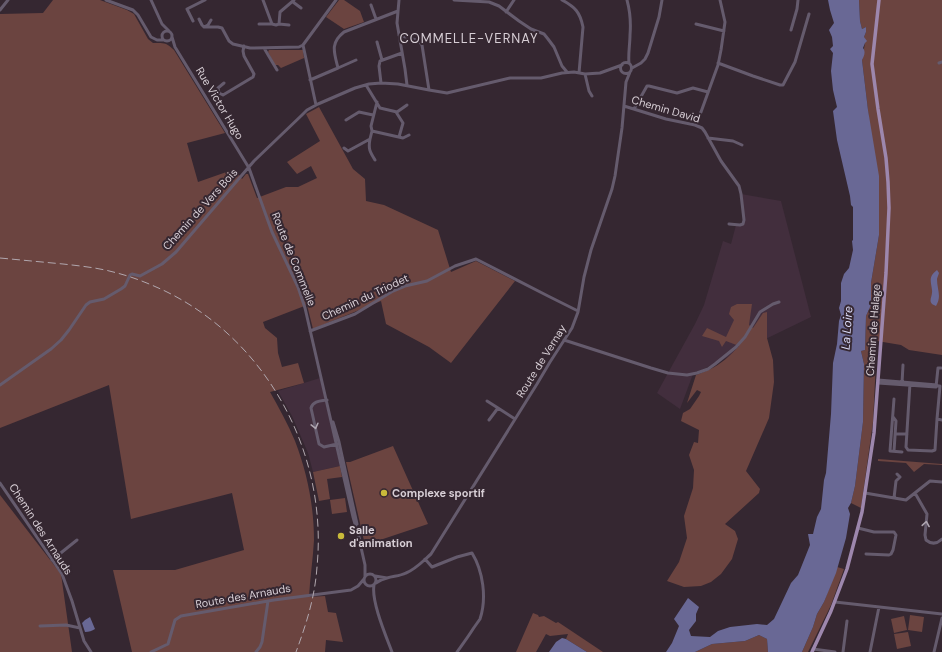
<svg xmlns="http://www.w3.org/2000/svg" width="942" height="652" font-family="'DM Sans',sans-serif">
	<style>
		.built { fill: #422e3d }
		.green { fill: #6b4440 }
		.water { fill: #696895 }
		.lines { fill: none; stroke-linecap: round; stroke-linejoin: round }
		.minor { stroke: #655b6d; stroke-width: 3 }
		.major { stroke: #9d87ad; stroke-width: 3.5 }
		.rail { stroke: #b1a7ae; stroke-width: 1; stroke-dasharray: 8 4; stroke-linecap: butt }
		.oneway { stroke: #afa6b1 }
		.poi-dot { fill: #c9ba3a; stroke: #352731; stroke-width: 1.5 }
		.labels { text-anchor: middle; stroke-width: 4; stroke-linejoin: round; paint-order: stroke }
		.street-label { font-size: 11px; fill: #d7ced5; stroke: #352731 }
		.poi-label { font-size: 11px; font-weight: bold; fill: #d7ced5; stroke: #352731; text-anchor: start }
		.water-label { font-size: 12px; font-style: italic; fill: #dbdcf9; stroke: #352731 }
		.quarter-label { font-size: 13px; letter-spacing: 1px; fill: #d7ced5; stroke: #352731 }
	</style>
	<rect width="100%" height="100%" fill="#352731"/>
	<path class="built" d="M741,194L781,201L811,317L693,374L680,409L657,393L695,324L704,305L723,241L731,244L736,225L743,224Z
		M320,378L340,466L313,472L308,453L302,439L292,416L278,391Z"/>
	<path class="green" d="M53,0H100L127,10L134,14L148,39L153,43C163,43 166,42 174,50L225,133L187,143L198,182L235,169L242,179L246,174H248L257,198L286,187H298L317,178L311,166L297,174L287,162L320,141L306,114L319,107L353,169L365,179L366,201L384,205L438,230L451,272L476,261L515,281L451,363L429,347L386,324L381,301L313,329L307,305L263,322L265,328L277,338L278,353L282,367L298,363L304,383L270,392C279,408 288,424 295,441C307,472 314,506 314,540C313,559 310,578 309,597L325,596L328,612L336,613L343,642L326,640L325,652H132L113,570H175L244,550L232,493L131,519L109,385L0,428V14L43,13Z
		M339,0H344L360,11L364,22L344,29L326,17Z
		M859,0H942V355L909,350L901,345L877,341L873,422L861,508L851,503L855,486L863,422L864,364L861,351L865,350L866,316L871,305V283L879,235L868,110L862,60L865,43L864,37L866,32V27L862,29L860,21Z
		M269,50H303L304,58L281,68L278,65H275L268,52Z
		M737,304H752L749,325L753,328L763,313L767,312V338L773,360L774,382L769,418L746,471L760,489L759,493L725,524L735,531L738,539L732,559L721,574L711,582L701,586L684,587L667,581L679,562L687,538L684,516L693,488L694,470L689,455L694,442L698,443L699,430L681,421L683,413L690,409L699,396L701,392L697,390L687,403L696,375C716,368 725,361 739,346L726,341L722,347L719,341L702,336L707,328L726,337L734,320L729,314L731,307Z
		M393,446L428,524L365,545L346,462H350Z
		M878,459L942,464V465L924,464L914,472L906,463L878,461Z
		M340,466L342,477L327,479L330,499L319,501L313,472Z
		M0,495L61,574L72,652H0Z
		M345,498L347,512L332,514L330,500Z
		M837,567L844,569L831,605L808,652H802L813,627L817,614L824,602Z
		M533,613L538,615L539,617L544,616L556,623L558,622L603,652H587L566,639L568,634L550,636L546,634L536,652H516Z
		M910,615L924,617L922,632L908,630Z
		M904,616L907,630L894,633L891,619Z
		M908,632L911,646L897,649L894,634Z
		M759,635L767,639L768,652H695L712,644L745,641Z"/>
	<path class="water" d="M828,0H859L860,21L862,29L866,27V32L864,37L867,41L865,43L863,48C866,52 864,56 862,60L868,110L879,176V235L871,283V305L866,316L865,350L861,351L864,364L863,422L855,486L851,503L848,508L850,514L846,538L836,573L824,602L817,614L813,627L802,652H768L767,639L759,635L745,641L712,644L695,652H666L672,643L679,626L674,619L688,598L699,607L696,614V621L689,630L691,636L710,637L718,631L730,627L757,624L767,625L774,619L791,583L798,575L810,545L808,534H813L817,517L821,509L824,480L826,473L831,414L833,363L837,344L839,321L841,315L839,308L841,301V283L844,274L849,268L853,250L852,241L853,240V207L851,205L850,196L837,140L833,111L837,107L833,90L831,71L833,53L830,49L833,46L832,37L829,30L834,23L830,10Z
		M937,270L939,273C939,273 937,279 937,279C937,290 942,296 936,306C926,303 933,297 932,290C931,281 928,277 937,270Z
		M90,617L95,629C92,631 89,632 85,632L82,623L85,620Z
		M562,638L566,639L587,652H549L556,642Z"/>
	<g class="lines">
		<path class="minor" d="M106,0L133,10L138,15L151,37L157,40H164
			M151,0L162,24L169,31
			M263,0L272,24L276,25L279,24L280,12L294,0
			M399,0L397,23L405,69L407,85
			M454,0L489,2L499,6L519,21L531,29L544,34L548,39L554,47L562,66L567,72
			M562,0C575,7 580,12 583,27L579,73
			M627,0C630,11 631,23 630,35C630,44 628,54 629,63
			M293,2L301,8
			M371,5L376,19
			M0,10L8,0
			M506,12L514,0
			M199,19L202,25L204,27L208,25L211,20
			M193,21L187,9L205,0
			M259,24H272
			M279,24L289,25
			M696,24L724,31
			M204,27H218L222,28L229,41L233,44L250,48L299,47L303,45L336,0
			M791,30L797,9L798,0
			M162 36a5 5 0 1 1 10 0a5 5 0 1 1-10 0Z
			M399,35L419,41L422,45L429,90
			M172,37L175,47L249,168L272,232L298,287L305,308L353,517L361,544
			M377,42L382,60
			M303,45L316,105
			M264,48L277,70
			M620.5 68a5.5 5.5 0 1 1 11 0a5.5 5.5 0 1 1-11 0Z
			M718,63L753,76L780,85H783L795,62L809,14
			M939,63L942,62
			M338,68L356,60
			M632,68L641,63L645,59L648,53L659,17L662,0
			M585,74L589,91L592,96
			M310,80L338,68C334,52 330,43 344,32L398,11
			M224,83L218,88L219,93L223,95L253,77L254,74L244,56L243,51L244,46
			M381,83L379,66L380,61L402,53
			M366,85L380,108L397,112L407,105
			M624,106L666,119L695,125L702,128L705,132L721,161L739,186L741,194L744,220L743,224L740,225L729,224
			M634,109L647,86H649L677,93L693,88L708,92
			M396,112L403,123L399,137
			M346,120L359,112L373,115
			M695,125L701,112L718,65L721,50L725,22L720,0
			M372,131L403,138L409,135
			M708,138L733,141L742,145
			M370,139C368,149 370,152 375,160
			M344,148L348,151L370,139L372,131L371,126L377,102
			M310,331L355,314L393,291L405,286L427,281L455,266L476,259L548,296L578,311
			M564,340L651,368L668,373L687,375L697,373L708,369L715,364L736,347L745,337L760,312L773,304L779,302
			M878,380L937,385
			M878,383L936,387L938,368H941
			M902,383L903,365
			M910,383L906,447L908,450L932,451L935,450L937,419
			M0,385L51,349L61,340L69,330L86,305L90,302L104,299L121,289L125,286L130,275L132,274L140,276L162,264L176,252L254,161L302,115L307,110L318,104L355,88L369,84L381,83L398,84L429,90L447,93L510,78H541L562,73L574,72L585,74L600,73L622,65
			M937,386H940L937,419L942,420
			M894,399L890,451L902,452
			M327,400C320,401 313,401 311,408L319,444L324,447L337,444
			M487,401L498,408
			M893,417L896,421L894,451
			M489,420L498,408L515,419
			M333,422L339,442L357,524
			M895,434H907
			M0,483L62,574L72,601L84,641L91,652
			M865,493L906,500L930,481L942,482
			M915,493L927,514L925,535L926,540C932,545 937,544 942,539
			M894,498L896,481L900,477L897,474
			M858,528L874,532H894L896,535L893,550L891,554L889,555L866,554
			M360,543L365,565V576
			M425,559L432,567L457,557L472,553C483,571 487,598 480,619C478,622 475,626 473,629C468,637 462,645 457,652
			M52,560L77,540
			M364 580a6 6 0 1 1 12 0a6 6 0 1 1-12 0Z
			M375,576L387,578
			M376,583C379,581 383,579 387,578C394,576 400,576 406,573C416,569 423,561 431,554L537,384L550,362L572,328L578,312L584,277L591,250L612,189L615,176L622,128L626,82L630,72
			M374,585C371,601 386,636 392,652
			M835,602L942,614
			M40,626L66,625L80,628
			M813,649L835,652
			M151,652L168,644L175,620L181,616L268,601L274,600L351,590L358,586L364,579
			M256,652L260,647L262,642L268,601
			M843,652L847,621
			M870,652L879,607
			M934,652L942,618"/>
		<path class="major" d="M812,652L831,611L847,569L862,512L874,433L886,273L889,208L888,182L886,158L878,109L872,64L879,0"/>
		<path class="rail" d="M0,258C21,260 42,262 63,264C81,266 100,268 117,273C133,277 150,284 165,291C268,341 328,454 317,567C315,597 306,625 296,652"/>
	</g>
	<defs><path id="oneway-chevron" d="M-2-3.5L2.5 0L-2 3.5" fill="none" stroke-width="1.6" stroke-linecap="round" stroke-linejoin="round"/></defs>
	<g class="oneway">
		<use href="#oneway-chevron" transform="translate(315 426) rotate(76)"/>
		<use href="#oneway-chevron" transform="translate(926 524) rotate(-81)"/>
	</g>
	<g class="poi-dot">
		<circle cx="384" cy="493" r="4"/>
		<circle cx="341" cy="536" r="4"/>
	</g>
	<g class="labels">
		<g class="street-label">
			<text transform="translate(220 103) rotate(59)" y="4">Rue Victor Hugo</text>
			<text transform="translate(666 109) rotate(16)" y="4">Chemin David</text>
			<text transform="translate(200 209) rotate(-48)" y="4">Chemin de Vers Bois</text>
			<text transform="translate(294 259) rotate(68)" y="4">Route de Commelle</text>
			<text transform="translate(365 297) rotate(-25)" y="4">Chemin du Triodet</text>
			<text transform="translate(873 330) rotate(-86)" y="4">Chemin de Halage</text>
			<text transform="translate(541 361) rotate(-58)" y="4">Route de Vernay</text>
			<text transform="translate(41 529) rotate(57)" y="4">Chemin des Arnauds</text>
			<text transform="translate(243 596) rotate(-10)" y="4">Route des Arnauds</text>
		</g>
		<g class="poi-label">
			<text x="392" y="497">Complexe sportif</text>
			<text x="349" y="534">Salle<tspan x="349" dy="13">d'animation</tspan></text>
		</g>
		<g class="water-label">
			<text transform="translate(847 328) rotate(-86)" y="4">La Loire</text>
		</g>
		<g class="quarter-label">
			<text x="469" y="43">COMMELLE-VERNAY</text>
		</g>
	</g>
</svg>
